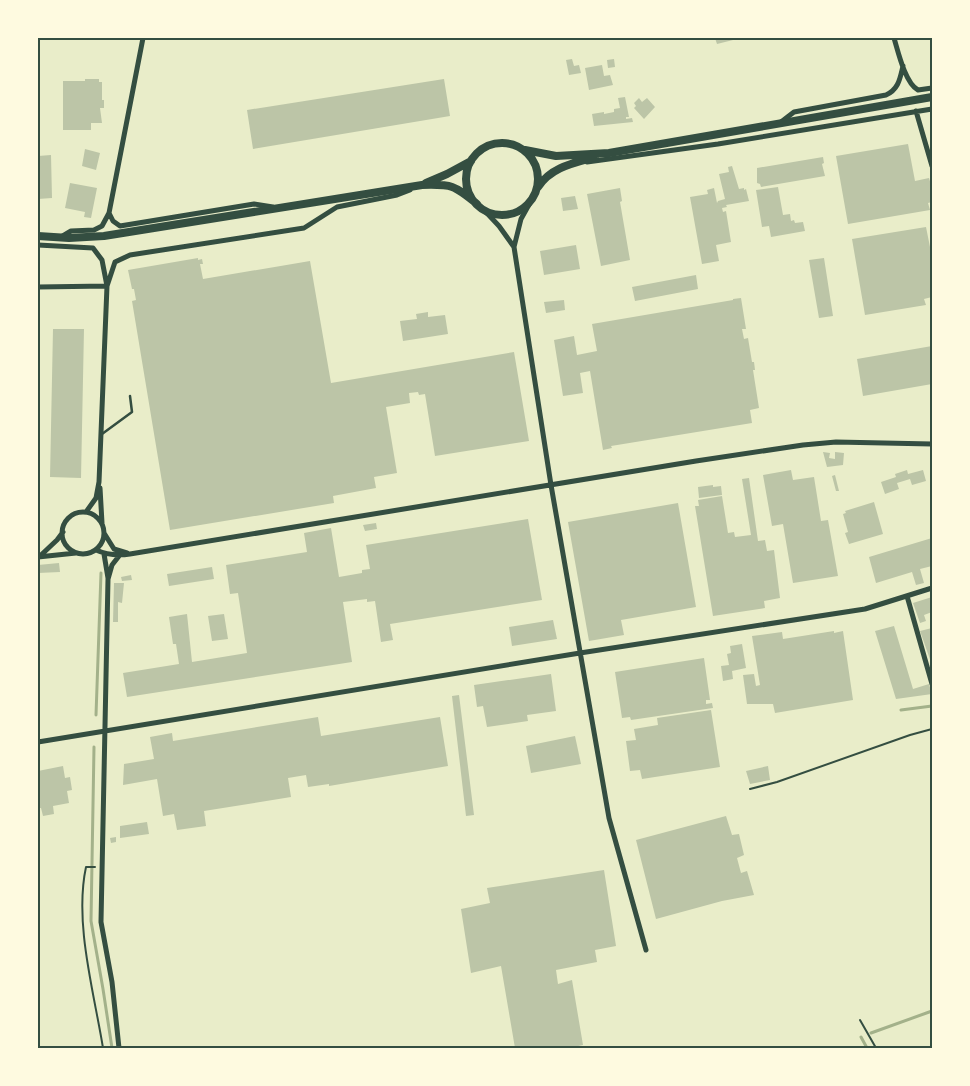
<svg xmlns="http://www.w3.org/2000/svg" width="970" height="1086" font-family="'Open Sans',sans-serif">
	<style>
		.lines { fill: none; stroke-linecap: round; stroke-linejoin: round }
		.stream { stroke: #a3b18a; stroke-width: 3 }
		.building { fill: #bcc5a7 }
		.path { stroke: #344e41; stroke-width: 2 }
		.service { stroke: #344e41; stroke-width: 2.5 }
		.minor { stroke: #344e41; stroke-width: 5 }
		.primary { stroke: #344e41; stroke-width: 8 }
		.neatline { fill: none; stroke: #344e41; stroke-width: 2 }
	</style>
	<rect width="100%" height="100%" fill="#e9edc9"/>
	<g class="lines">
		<path class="stream" d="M901,710L932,706
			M96,715L101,573
			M94,747L91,921L103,989L112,1048
			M871,1033L932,1011
			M861,1037L867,1048"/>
	</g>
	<path class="building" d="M715,38H729V39L733,38V40L717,44Z
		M572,59L574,66L579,65L581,73L569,75L566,60Z
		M614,59L615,67L608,68L607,60Z
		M602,65L604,76L610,75L613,85L589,90L585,68Z
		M85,79H99V82H102V100H104V108H100L102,123H91V130H63V81H85Z
		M444,79L450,116L253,149L247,110Z
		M625,97L629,117H626V119L632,118L633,122L594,126L592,114L604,112V114L614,112V109L620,108L618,98Z
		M639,98L642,102L647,98L655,107L644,119L634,108L636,106L634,103Z
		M908,144L915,181L929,178L932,188V202L928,203L930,210L848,224L836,156Z
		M85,149L100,153L96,170L82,166Z
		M51,155L52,198L38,199V156Z
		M823,157L824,163L822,164L825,176L761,187L760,184L757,183V168Z
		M732,166L739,189L744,188V190L746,189L749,201L726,205L727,207L722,208L723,212L726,211L731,242L716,245L719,261L702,264L690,197L708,194L707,190L714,188L717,203L718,201L725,199L719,174L729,172L728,167Z
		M70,183L97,188L91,218L84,217L85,212L65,208Z
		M778,187L783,215L790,214L791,221L794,220L795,223L803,222L805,231L771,237L769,226L762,227L756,190Z
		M620,188L622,201L620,202L630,260L601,266L587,194Z
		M575,196L578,209L563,211L561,198Z
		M926,227L930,247L932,246V297L924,299L926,305L865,315L852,239Z
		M576,245L580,269L544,275L540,251Z
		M198,258V260L202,259L203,264H200L203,279L310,261L331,383L514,352L529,441L435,456L425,394L419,395L418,392L409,393L410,403L386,407L397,473L374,477L376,488L333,496L334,503L170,530L132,301L136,300L134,289H132L128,270Z
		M824,258L833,316L819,318L809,260Z
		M696,275L698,289L635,301L632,287Z
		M741,298L746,329H742L744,339L748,338L752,362H754L755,370H753L759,408L750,410L752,423L611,446L612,448L603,450L590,371L580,373L583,393L563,396L554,340L574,336L577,355L597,351L592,324L733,300V299Z
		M564,300L565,310L546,313L544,302Z
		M428,312V317L445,315L448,334L403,341L400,321L417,319L416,314Z
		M53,329H84L81,478L50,477Z
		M932,346V384L863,396L857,359Z
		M823,452L830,453L829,458L835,459V452L844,453L843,465L827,467Z
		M791,470L793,480L814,477L821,521L828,520L838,576L793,583L783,524L772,526L763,475Z
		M907,470L908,474L923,470L926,481L912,485L910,479L897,483L899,489L885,494L881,482L896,477L895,474Z
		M835,475L839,491H836L832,476Z
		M749,478L758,541L765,540L767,551L774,550L780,598L764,601L765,608L713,616L695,506H699L698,500L722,496L728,533L734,532L735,537L751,535L742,479Z
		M713,485V487L721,486L722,495L699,498L698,487Z
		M874,502L883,534L849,544L845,533L848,532L843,514L846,513L845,511Z
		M678,503L696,607L621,620L624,635L589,641L568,522Z
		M528,519L542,600L390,624L393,640L381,642L375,601L367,602V599L343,602L352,662L127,697L123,673L179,664L176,644H173L169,617L187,614L192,662L247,653L238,593L230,594L226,565L307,552L304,533L331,528L339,577L362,573V570L370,569L366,545Z
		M376,523L377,529L365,531L363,525Z
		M932,538V566L920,569L924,583L916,585L912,572L876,583L869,557Z
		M59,563L60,572L38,573V565Z
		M212,567L214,579L169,586L167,574Z
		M131,575L132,580L122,581L121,577Z
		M114,583H124L122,603L118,602V622H113Z
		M932,597V612L924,615L926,621L920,623L913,603Z
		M224,614L228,639L212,641L208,616Z
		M553,620L557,639L512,646L509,627Z
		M894,626L913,689L929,684L932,694L896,699L875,631Z
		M932,628V665L920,631Z
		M834,631V633L843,631L853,700L775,713L773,704H747L743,675L754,674L756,686L760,685L752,636L782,632L783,639Z
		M742,644L746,668L732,671L733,679L723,681L721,666L729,665L727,654L731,653L730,646Z
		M704,658L710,700H706V704L712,703L713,708L631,720L630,717L622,718L615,672Z
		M551,674L556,711L527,715L528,721L487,727L483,706L477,707L474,685Z
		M459,695L474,815L466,816L452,696Z
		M711,710L720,767L642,779L640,770L630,771L626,741L636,740L634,729L658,725L657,718Z
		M318,717L321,736L440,717L448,766L329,786V784L308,787L306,775L288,778L291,797L204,811L206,826L177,830L174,814L163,816L157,779L123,785L124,764L154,759L150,737L172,733L173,741Z
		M575,736L581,764L531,773L526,746Z
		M63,766L65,778L70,777L72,790L67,791L69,803L53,806L54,814L43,816L41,808H38V771Z
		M768,766L770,780L750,784L746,771Z
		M726,816L732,835L739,834L744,855L737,858L741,873L747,871L754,895L722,901L656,919L636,840Z
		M147,822L149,834L120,838V826Z
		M116,837V842L111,843L110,838Z
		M604,870L616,946L595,950L597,962L556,970L558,984L572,980L583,1045L569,1048H515L501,966L471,973L461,909L490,903L487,888Z"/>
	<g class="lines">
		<path class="path" d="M750,789L777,782L910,735L932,729
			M95,867H86C74,923 94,992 103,1048
			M860,1020L876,1048"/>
		<path class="service" d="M102,434L132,412L130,396"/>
		<path class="minor" d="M894,38C898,51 905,83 918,90L932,88
			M916,111L932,166
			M781,122L794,112L886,95C899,89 900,78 903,66
			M587,162L718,144L932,109
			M531,201L521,219L514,247L551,485L609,818L646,950
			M484,210L499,226L514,247
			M109,213L113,221L120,226L254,204L273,207
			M61,237L71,231L94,230L102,226L109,213L143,38
			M38,245L93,248L102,260L107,286L99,482L96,498L86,512
			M107,286L115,262L130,255L304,228L337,207L397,195L410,190
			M38,287L107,286
			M100,488L102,523
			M62 533a21 21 0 1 1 42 0a21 21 0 1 1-42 0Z
			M104,533L114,549L127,553
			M96,550C107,555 117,556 130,554L696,461L803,445L836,442L932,444
			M104,554L108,578
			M40,556L57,540L63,532
			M119,556L112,565L108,579L101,922L112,982L119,1048
			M38,557L76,553
			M907,596L932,684
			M38,742L580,653L865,609L932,588"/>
		<path class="primary" d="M466 179a36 36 0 1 1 72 0a36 36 0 1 1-72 0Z
			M525,150L556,156L609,153L932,97
			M426,183L447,174L471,161
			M538,187C551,167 574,163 595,157
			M38,236L69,238L104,236L422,185C452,184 454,185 477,204"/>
	</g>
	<rect width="970" height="1086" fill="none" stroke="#fefae0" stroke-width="78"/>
	<rect x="39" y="39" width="892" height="1008" class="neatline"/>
</svg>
